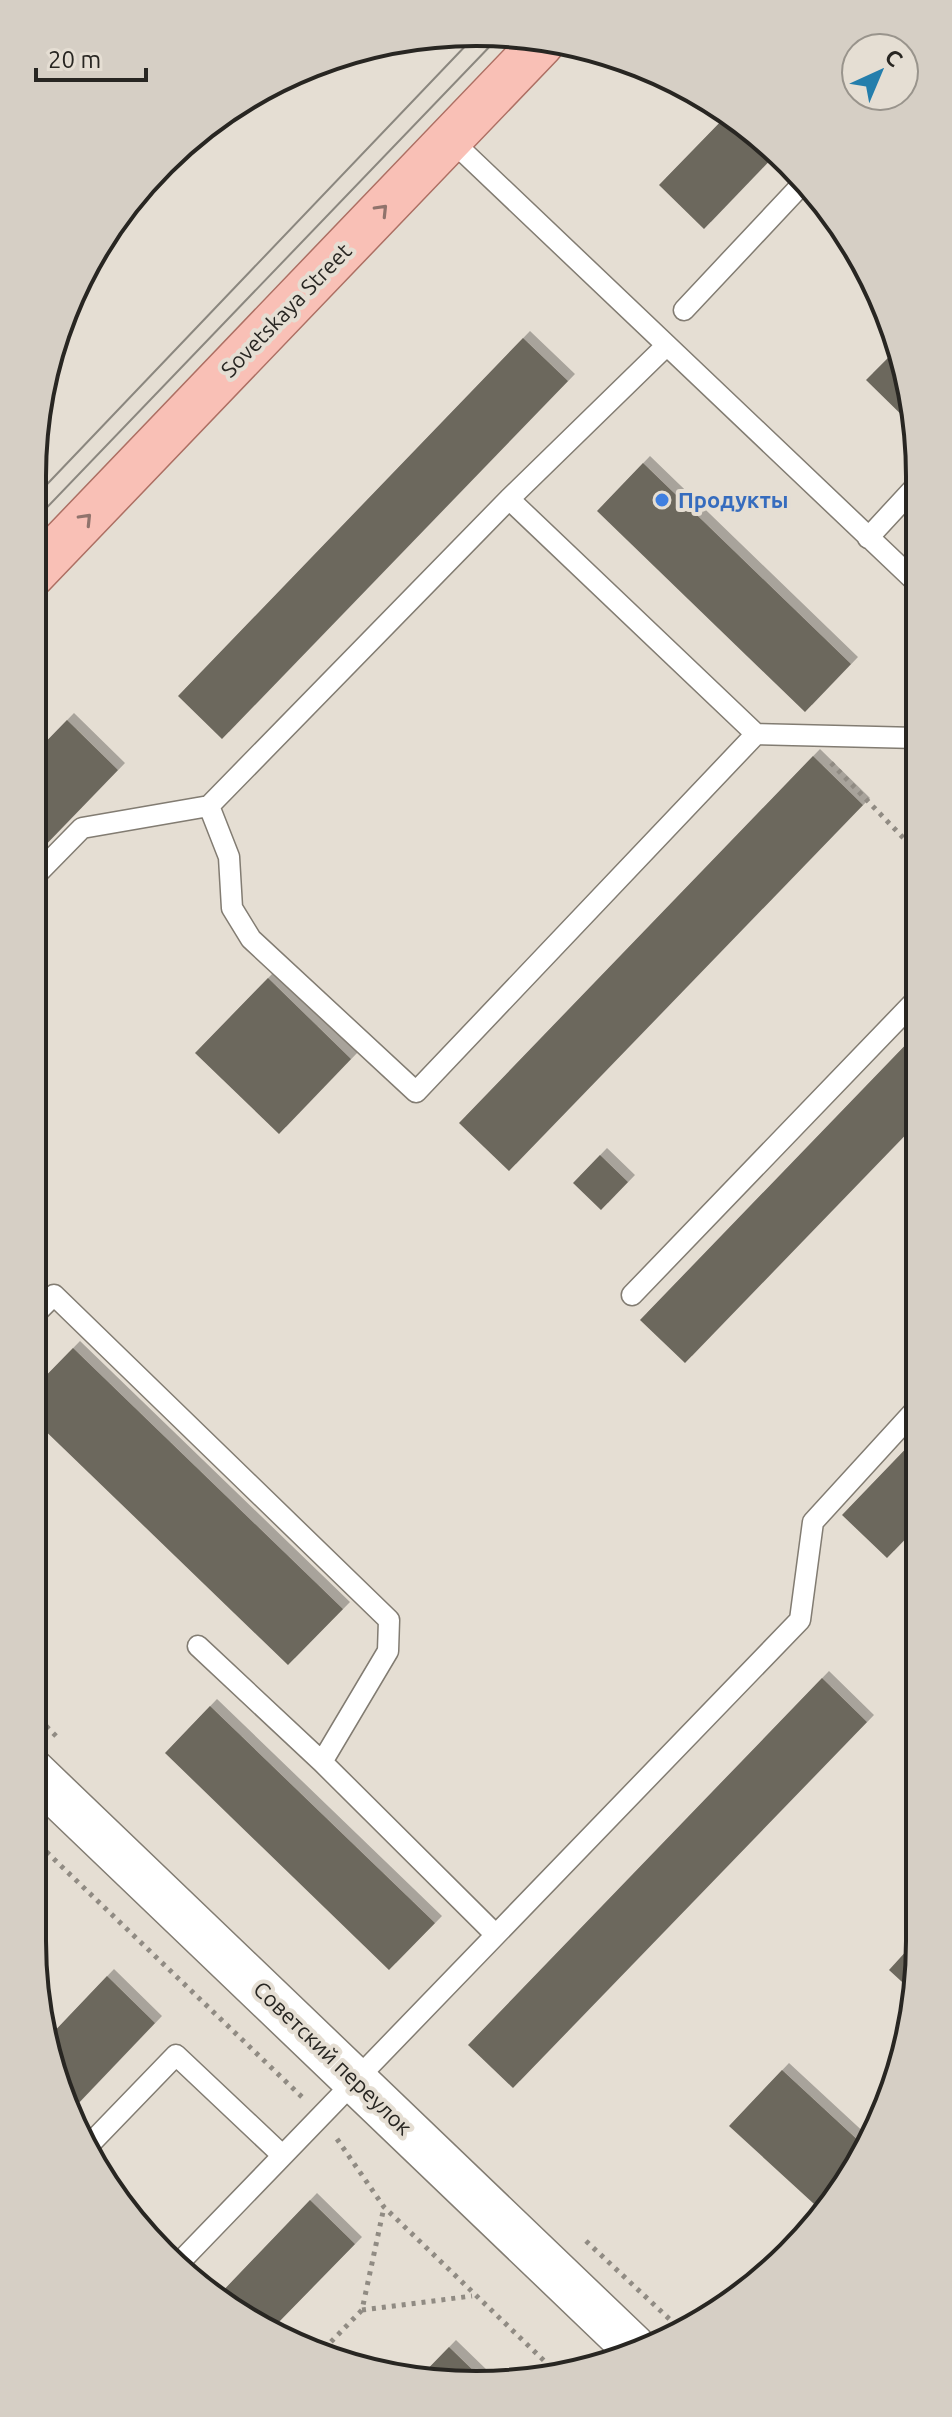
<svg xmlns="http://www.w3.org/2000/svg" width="952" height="2417" font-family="Ubuntu,sans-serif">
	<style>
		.building { fill: #6c675d; filter: url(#shadow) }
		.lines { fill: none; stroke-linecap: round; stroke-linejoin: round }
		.lane-casing { stroke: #827c72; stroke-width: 23 }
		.secondary-casing { stroke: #827c72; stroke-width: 47 }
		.primary-casing { stroke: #ad6f63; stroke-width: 47 }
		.path { stroke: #908b83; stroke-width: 5; stroke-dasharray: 4 6; stroke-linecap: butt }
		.lane { stroke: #fff; stroke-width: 20 }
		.secondary { stroke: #fff; stroke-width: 44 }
		.primary { stroke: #f9c0b6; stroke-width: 44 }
		.tram { stroke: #8b877f; stroke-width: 2 }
		.oneway { stroke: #90736c }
		.shop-dot { fill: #3f7fe0; stroke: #e5ded3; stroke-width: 3 }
		.labels { text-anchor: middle; stroke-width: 8; stroke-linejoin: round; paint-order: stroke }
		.street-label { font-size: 22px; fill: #282622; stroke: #e5ded3 }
		.shop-label { font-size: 22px; font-weight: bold; fill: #366cbe; stroke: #e5ded3; text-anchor: start }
		.rim { fill: none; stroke: #282622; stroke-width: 4 }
	</style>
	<defs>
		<filter id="shadow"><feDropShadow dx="7" dy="-7" stdDeviation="0" flood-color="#0004"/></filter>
	</defs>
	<rect width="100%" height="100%" fill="#e5ded3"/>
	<path class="building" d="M729,113L776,154L704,229L659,185Z
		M523,338L568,381L222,739L178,696Z
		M896,350L916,418V429L866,380Z
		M643,463L851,664L805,712L597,511Z
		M67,720L118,770L32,859V756Z
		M813,756L863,805L509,1171L459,1123Z
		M268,978L351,1059L279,1134L195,1053Z
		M918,1032V1122L685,1363L640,1320Z
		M600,1155L628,1182L601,1210L573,1183Z
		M73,1348L343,1609L288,1665L32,1418V1390Z
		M919,1435V1525L887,1558L842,1515Z
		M822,1678L867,1722L513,2088L468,2045Z
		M210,1706L435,1923L389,1970L165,1753Z
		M920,1936V1941L913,1992L889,1970Z
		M107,1976L155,2023L71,2111L56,2084L48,2038Z
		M782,2070L862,2144L825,2214L729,2126Z
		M310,2200L355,2244L270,2331L254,2326L218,2296Z
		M449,2347L482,2379L416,2381Z"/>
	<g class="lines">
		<defs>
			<path id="lane" d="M450,139L917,583
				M684,310L806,180
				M868,538L916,486
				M756,734L917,738
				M209,806L229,857L232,908L251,939L416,1092L756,734L509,499
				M32,879L82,828L209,806L509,499L666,346
				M632,1295L918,998
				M32,1317L54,1295L389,1620L388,1651L322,1762
				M198,1646L322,1762L495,1934
				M90,2144L176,2055L282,2155
				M179,2263L800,1620L813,1522L919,1406"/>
			<path id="secondary" d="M32,1771L633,2347"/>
			<path id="primary" d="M32,575L541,44"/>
		</defs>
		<use href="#lane" class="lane-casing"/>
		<use href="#secondary" class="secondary-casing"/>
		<use href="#primary" class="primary-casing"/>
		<path class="path" d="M831,763L917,852
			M32,1712L58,1738
			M32,1838L303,2098
			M337,2139L384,2207L560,2376
			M586,2241L679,2328
			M362,2310L472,2296
			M324,2349L362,2310L384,2207"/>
		<use href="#lane" class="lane"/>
		<use href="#secondary" class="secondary"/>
		<use href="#primary" class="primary"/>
		<path class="tram" d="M32,500L472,39
			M32,523L495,41"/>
	</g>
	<defs><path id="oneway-chevron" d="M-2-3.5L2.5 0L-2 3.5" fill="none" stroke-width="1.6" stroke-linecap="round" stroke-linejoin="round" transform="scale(2)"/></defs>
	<g class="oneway">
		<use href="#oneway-chevron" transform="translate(382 210) rotate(-46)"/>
		<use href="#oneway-chevron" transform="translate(86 519) rotate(-46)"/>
	</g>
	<circle class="shop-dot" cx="662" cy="500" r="8"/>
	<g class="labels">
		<g class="street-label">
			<text transform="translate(286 310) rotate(-46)" y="8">Sovetskaya Street</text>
			<text transform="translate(333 2058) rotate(44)" y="8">Советский переулок</text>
		</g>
		<g class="shop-label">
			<text x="678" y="508">Продукты</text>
		</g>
	</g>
	<path d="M0 0H952V2417H0ZM476 46H476A430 430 0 0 1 906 476V1941A430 430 0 0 1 476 2371H476A430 430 0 0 1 46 1941V476A430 430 0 0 1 476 46Z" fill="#d6cfc5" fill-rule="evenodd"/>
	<path class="rim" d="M476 46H476A430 430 0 0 1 906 476V1941A430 430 0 0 1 476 2371H476A430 430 0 0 1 46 1941V476A430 430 0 0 1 476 46Z"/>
	<g transform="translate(880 72) rotate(44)"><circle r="38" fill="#e5ded3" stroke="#99948c" stroke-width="2"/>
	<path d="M0-6L14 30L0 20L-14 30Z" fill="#247eac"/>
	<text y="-12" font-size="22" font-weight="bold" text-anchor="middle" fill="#282622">С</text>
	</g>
	<path d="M36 68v12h110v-12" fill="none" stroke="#282622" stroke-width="4"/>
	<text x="48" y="68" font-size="24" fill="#282622" stroke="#e5ded3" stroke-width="6" paint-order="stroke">20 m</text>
</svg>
